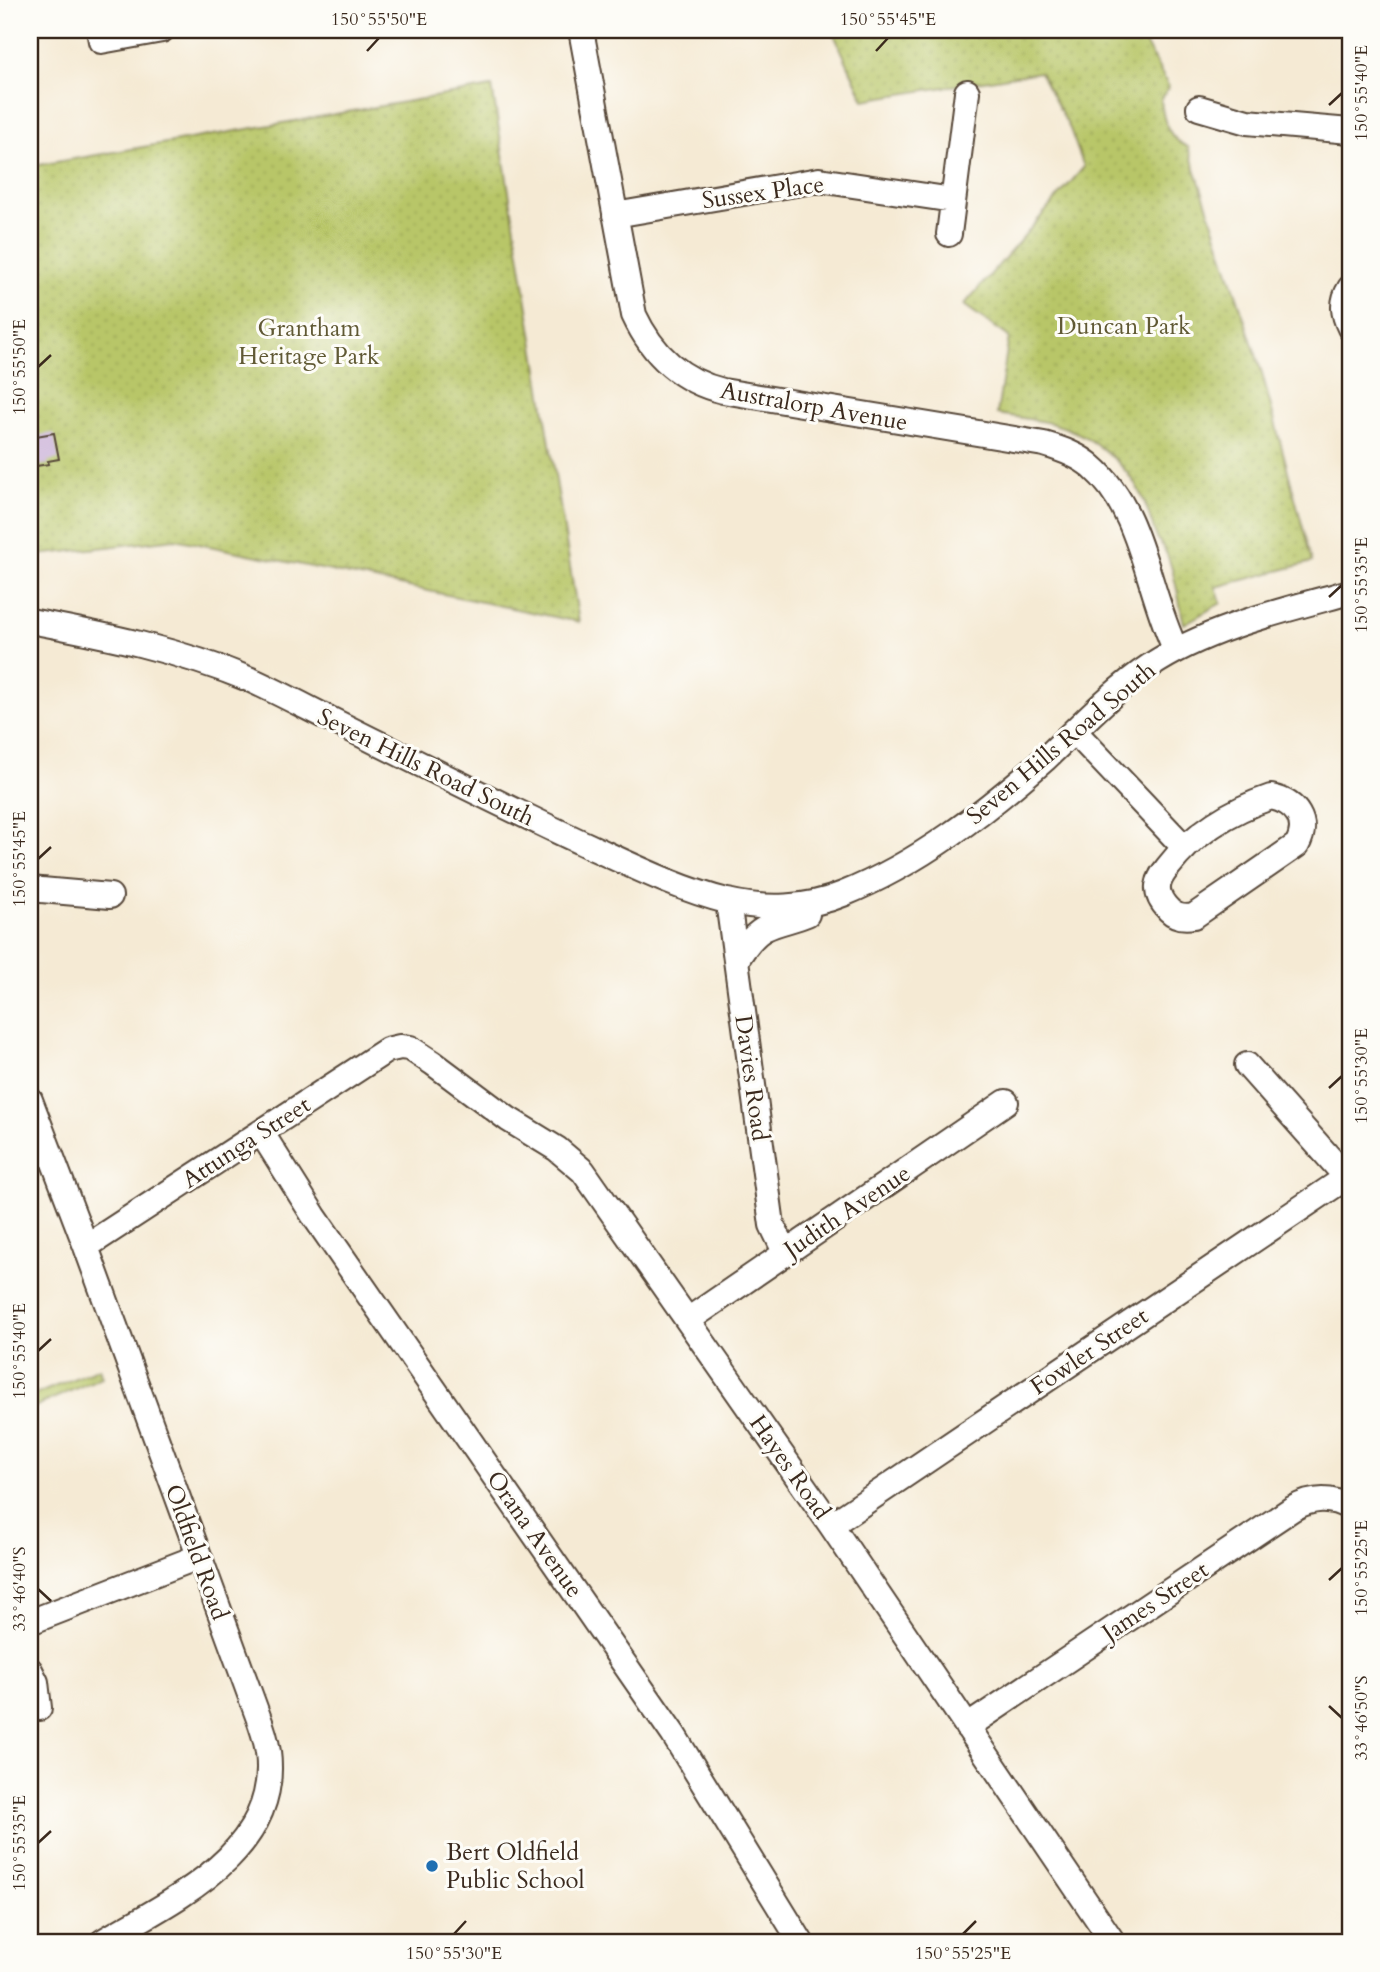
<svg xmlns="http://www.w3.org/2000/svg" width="1380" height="1972" font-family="Cardo,serif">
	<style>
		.grass { fill: url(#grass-tufts); stroke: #7a7843; stroke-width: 2 }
		.park { fill: url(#park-dots); stroke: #7a7843; stroke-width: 2 }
		.building { fill: #cbb2d9 }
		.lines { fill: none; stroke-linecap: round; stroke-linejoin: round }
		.minor-casing { stroke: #574739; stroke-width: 28 }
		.minor { stroke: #fff; stroke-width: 24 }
		.ticks { fill: none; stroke: #3b2a1e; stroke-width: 2.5 }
		.poi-dot { fill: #1f6fb2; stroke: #fdfcf7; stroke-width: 2.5 }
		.labels { text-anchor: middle; stroke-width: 6; stroke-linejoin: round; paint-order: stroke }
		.street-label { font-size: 24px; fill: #3b2a1e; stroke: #fdfcf7 }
		.park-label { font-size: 24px; fill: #605934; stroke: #fdfcf7 }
		.poi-label { font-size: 24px; fill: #3b2a1e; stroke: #fdfcf7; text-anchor: start }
		.neatline { fill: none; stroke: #3b2a1e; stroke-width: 2.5 }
		.ticks-label { font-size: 18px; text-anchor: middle; fill: #3b2a1e }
	</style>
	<defs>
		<pattern id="grass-tufts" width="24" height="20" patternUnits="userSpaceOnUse" patternTransform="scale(1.75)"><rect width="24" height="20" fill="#b8c668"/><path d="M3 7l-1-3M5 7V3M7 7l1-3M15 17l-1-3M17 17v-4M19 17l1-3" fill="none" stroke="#9faa5a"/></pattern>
		<pattern id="park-dots" width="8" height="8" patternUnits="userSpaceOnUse" patternTransform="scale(1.75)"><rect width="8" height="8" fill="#b8c668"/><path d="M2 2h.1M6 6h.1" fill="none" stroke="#9faa5a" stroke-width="1.8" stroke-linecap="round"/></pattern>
	</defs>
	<rect width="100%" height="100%" fill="#fdfcf7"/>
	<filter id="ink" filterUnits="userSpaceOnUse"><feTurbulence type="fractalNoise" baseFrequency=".0143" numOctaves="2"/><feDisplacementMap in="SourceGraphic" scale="14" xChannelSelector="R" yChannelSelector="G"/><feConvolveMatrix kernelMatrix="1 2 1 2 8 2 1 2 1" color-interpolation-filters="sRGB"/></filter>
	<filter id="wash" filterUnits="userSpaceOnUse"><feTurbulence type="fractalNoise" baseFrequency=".00686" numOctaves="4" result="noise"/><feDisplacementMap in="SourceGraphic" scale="28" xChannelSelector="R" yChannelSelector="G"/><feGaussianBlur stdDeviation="1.57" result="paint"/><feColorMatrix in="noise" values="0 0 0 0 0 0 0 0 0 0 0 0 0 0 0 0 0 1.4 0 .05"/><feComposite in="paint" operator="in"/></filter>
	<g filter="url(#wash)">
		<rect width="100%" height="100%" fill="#f5ead4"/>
		<path class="grass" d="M99,1368L102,1377L30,1409V1397Z"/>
		<path class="park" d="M832,30H1138L1169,87L1161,100C1163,120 1168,139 1188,147L1262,373L1312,562L1216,587L1221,603L1184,624C1179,602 1176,578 1168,557C1165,548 1158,542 1155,533C1151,521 1148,510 1143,498C1125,461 1090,433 1050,423C1033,419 1014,417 997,414L1009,337L964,305L1084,167L1070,129L1040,72L864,100Z
			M492,87L579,622L175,539L30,556V151L33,166Z"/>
		<g id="blocks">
			<path class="building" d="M54,433L59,459L48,461L49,464L30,467V437Z"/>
		</g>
	</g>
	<g filter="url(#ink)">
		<use href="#blocks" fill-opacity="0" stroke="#574739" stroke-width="2"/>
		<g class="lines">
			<defs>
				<path id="minor" d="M99,30L101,41L162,30
					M581,30L634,315C652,354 681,381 723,391L1044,444C1061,449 1079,455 1092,467C1143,511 1147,592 1176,650
					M1199,108L1247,122L1350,131
					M615,215L819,180L953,200
					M949,234L967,92
					M1350,288C1341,302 1343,314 1350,328
					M30,621C105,635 179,650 251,680C284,695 317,713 350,729C430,769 509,809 589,846C633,866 679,889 727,901C765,910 807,909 843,894C918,864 985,812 1045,759C1079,727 1111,692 1150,666C1206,628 1285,610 1350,592
					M1074,731L1185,848
					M1271,797C1296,802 1310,822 1297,845L1194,916C1184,918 1176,917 1169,910C1163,904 1157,895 1158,886C1159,878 1164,872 1168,867C1194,833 1232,810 1271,797Z
					M30,889L110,896
					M728,901L772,1225L785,1252
					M737,959C744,948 752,936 764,929C777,922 793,920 807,914
					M1247,1065L1350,1181
					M30,1100L85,1244L256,1711C261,1724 266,1738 268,1752C281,1853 172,1900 102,1942
					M261,1132L314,1216L673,1734L801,1942
					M85,1244L96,1240L387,1050L400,1047L410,1048L433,1063L508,1119L557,1149L583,1171L831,1525L1113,1942
					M688,1320L1006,1102
					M831,1525L1347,1177
					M30,1622L198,1557
					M30,1670L36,1682L39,1708
					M967,1727L1292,1509C1312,1498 1330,1496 1350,1508"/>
			</defs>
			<use href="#minor" class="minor-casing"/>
			<use href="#minor" class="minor"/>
		</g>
	</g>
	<path class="ticks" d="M367,51L379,38M876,51L888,38M1329,105L1342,93M38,367L51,355M1329,597L1342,585M38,859L51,847M1329,1088L1342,1076M38,1351L51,1339M1329,1580L1342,1568M38,1589L51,1601M1329,1706L1342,1718M38,1843L51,1831M454,1934L466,1921M963,1934L976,1921"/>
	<circle class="poi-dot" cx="432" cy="1866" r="7"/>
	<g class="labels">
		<g class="street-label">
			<text transform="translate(763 192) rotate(-8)" y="8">Sussex Place</text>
			<text transform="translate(814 406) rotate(10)" y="8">Australorp Avenue</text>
			<text transform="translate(1061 743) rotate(-40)" y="8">Seven Hills Road South</text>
			<text transform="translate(426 767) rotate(26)" y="8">Seven Hills Road South</text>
			<text transform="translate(752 1078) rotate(82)" y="8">Davies Road</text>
			<text transform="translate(246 1142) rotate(-33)" y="8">Attunga Street</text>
			<text transform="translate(847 1211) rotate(-34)" y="8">Judith Avenue</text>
			<text transform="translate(1089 1351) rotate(-34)" y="8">Fowler Street</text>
			<text transform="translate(790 1467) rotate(55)" y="8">Hayes Road</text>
			<text transform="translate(535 1534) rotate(55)" y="8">Orana Avenue</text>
			<text transform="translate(197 1552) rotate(70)" y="8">Oldfield Road</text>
			<text transform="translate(1155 1601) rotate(-34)" y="8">James Street</text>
		</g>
		<g class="park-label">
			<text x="1124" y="334">Duncan Park</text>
			<text x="309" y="336">Grantham<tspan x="309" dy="28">Heritage Park</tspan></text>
		</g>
		<g class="poi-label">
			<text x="446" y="1860">Bert Oldfield<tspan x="446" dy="28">Public School</tspan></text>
		</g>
	</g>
	<rect width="1380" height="1972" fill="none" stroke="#fdfcf7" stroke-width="77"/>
	<rect x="38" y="38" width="1304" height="1896" class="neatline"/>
	<g class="ticks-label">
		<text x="379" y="25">150°55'50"E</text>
		<text x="888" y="25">150°55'45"E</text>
		<text transform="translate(1361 93) rotate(-90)" y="6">150°55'40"E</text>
		<text transform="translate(19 367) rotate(-90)" y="6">150°55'50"E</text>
		<text transform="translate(1361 585) rotate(-90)" y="6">150°55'35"E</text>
		<text transform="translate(19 859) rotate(-90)" y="6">150°55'45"E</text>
		<text transform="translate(1361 1076) rotate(-90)" y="6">150°55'30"E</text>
		<text transform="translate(19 1351) rotate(-90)" y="6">150°55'40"E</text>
		<text transform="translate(1361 1568) rotate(-90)" y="6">150°55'25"E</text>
		<text transform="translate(19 1589) rotate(-90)" y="6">33°46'40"S</text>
		<text transform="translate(1361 1718) rotate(-90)" y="6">33°46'50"S</text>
		<text transform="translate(19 1843) rotate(-90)" y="6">150°55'35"E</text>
		<text x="454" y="1959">150°55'30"E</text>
		<text x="963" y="1959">150°55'25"E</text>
	</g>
</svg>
